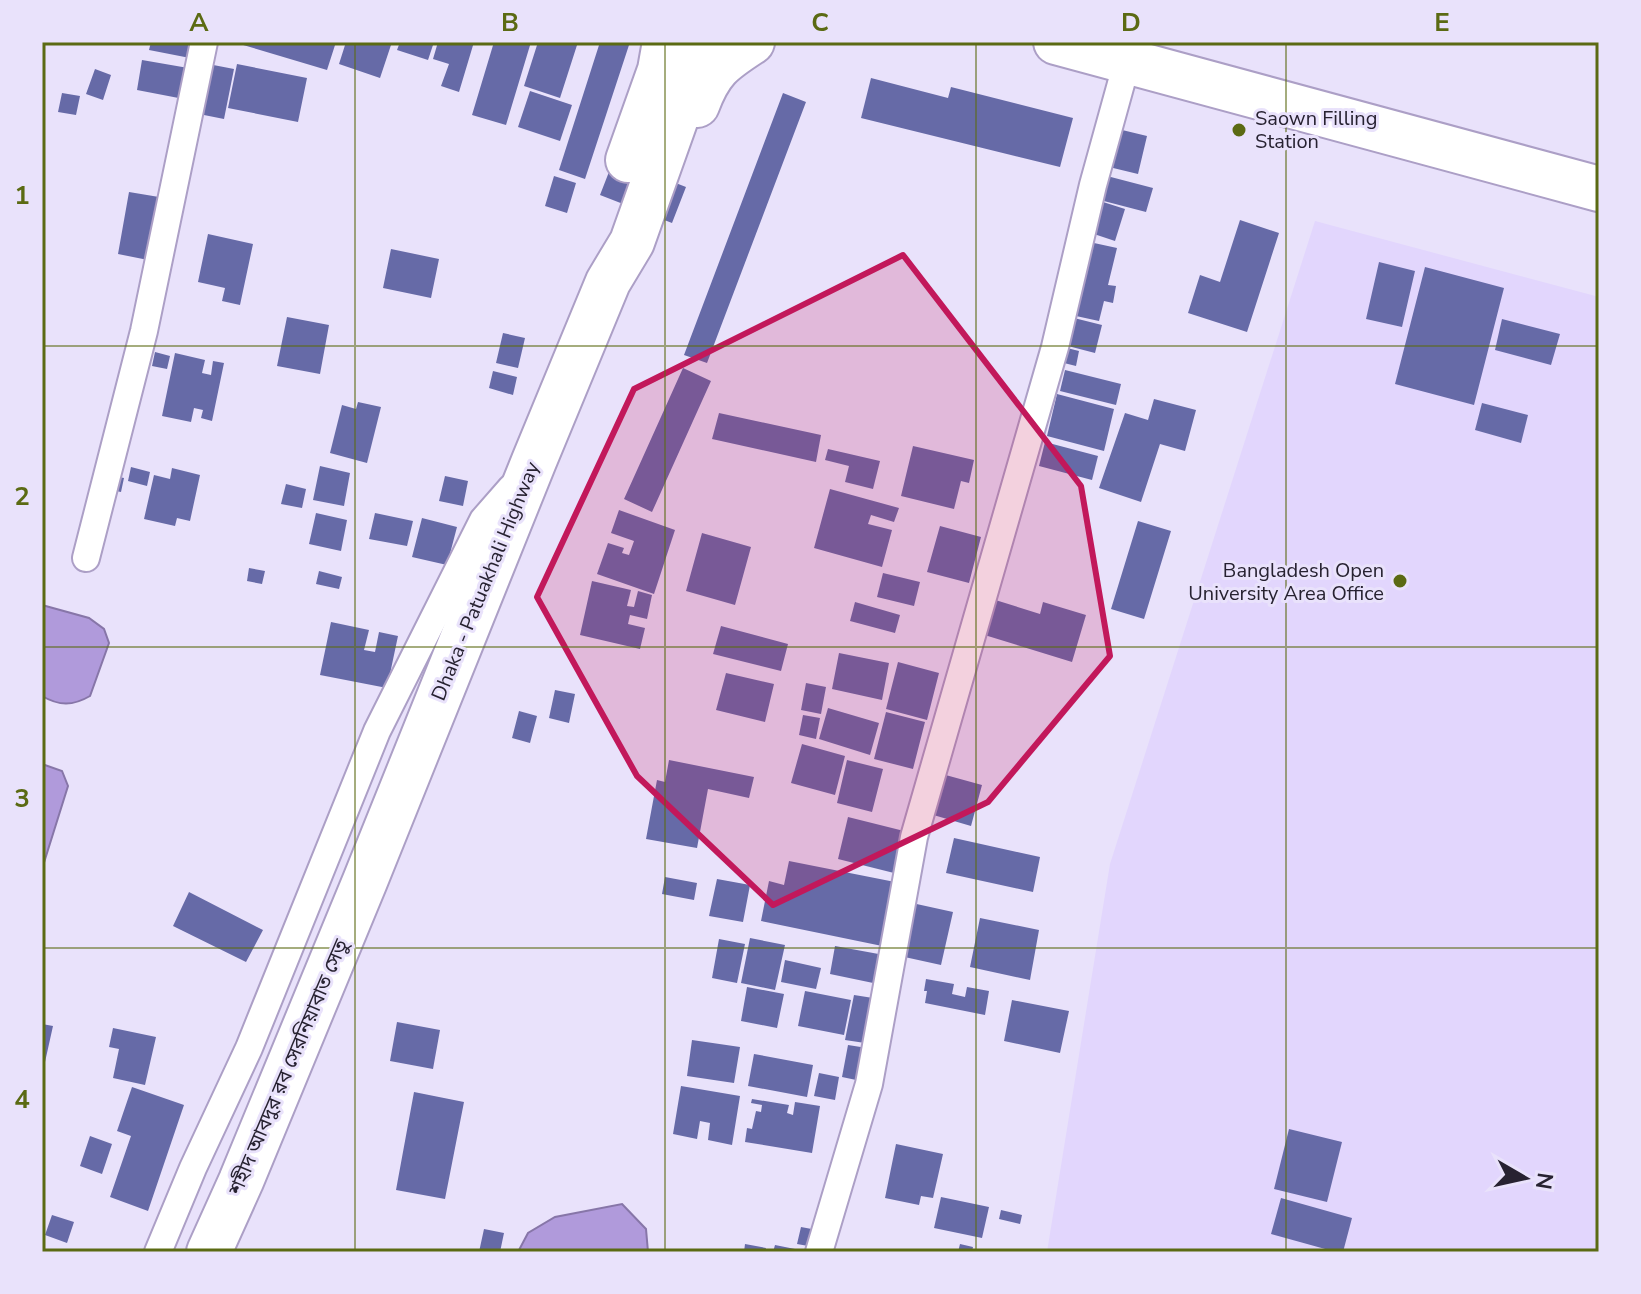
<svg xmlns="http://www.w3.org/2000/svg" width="1641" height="1294" font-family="'Nunito Sans','Noto Sans Bengali',sans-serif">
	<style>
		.built { fill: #e2d6fd }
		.water { fill: #b09adb; stroke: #8776a8; stroke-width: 2 }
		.building { fill: #666aa7 }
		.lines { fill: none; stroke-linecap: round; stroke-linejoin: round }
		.minor-casing { stroke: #ac9fc6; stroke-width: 30 }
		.trunk-casing { stroke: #ac9fc6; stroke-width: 48 }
		.minor { stroke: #fff; stroke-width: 26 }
		.trunk { stroke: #fff; stroke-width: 44 }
		.marked { fill: #c2185b; fill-opacity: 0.2; stroke: #c2185b; stroke-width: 6; stroke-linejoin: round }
		.grid { fill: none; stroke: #5b6a13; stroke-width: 2; stroke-opacity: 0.55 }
		.poi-dot { fill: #5b6a13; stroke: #e9e2fb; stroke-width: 3 }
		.labels { text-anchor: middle; stroke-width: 6; stroke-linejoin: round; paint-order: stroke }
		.poi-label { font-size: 20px; fill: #272231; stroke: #e9e2fb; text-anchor: start }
		.street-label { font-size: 20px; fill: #272231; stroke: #e9e2fb }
		.neatline { fill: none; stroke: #5b6a13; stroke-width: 3 }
		.grid-label { font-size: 26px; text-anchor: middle; font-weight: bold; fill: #5b6a13 }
	</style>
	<rect width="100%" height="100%" fill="#e9e2fb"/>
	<path class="built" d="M1315,221L1599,297V1252H1047L1110,864Z"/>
	<path class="water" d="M42,605L89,618L104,629L109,643L90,696C73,706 59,706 42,696Z
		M42,764L62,771L68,786L42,869Z
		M622,1204L646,1229L648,1252H520L519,1250L528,1233L555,1217Z"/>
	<path class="building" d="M151,42H193L190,58L149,50Z
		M233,42H336L327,70Z
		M346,42H392L380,78L339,64Z
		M400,42H434L428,60L397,50Z
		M438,42H474L459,92L441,86L449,64L433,59Z
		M494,42H531L506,125L472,115Z
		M538,42H578L560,98L524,86Z
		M600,42H630L585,179L559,170Z
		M142,60L194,69L189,100L137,90Z
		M203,63L234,69L224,119L194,113Z
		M237,64L307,78L298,122L228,108Z
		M95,69L111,75L103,100L86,94Z
		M871,78L948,98L951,87L1073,118L1060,167L861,118Z
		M530,91L572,105L560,141L518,127Z
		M62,93L80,96L76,115L58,112Z
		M783,93L806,102L707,363L684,355Z
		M1118,129L1147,136L1138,174L1109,167Z
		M614,159L686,187L672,223L600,195Z
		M554,176L576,183L567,213L545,206Z
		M1107,176L1153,188L1146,212L1100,200Z
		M129,192L159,197L148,260L118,254Z
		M1103,202L1125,209L1115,241L1094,234Z
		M1240,220L1279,233L1247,332L1188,313L1200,275L1220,282Z
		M208,234L253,244L240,305L222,301L225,288L198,282Z
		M1094,243L1117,248L1108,285L1116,286L1113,303L1104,301L1099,321L1076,316Z
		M391,249L439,259L431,298L383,288Z
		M1379,262L1415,271L1402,327L1366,319Z
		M1425,267L1504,288L1474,405L1395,384Z
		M287,317L329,325L320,374L277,366Z
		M1074,318L1102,325L1095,353L1068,346Z
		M1502,319L1560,334L1551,365L1495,350Z
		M503,333L525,338L518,368L496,363Z
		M1067,348L1079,351L1076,366L1064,363Z
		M155,352L170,356L167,369L152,366Z
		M175,353L205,360L202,373L211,375L213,361L224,363L212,421L201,418L203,410L194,408L191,422L162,416Z
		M683,368L711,381L652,512L624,499Z
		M1065,370L1121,384L1116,405L1060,391Z
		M493,371L517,377L513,395L489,388Z
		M1057,394L1114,409L1104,451L1047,436Z
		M1154,399L1196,410L1185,451L1160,444L1141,502L1099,488L1125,413L1148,420Z
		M358,402L381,407L367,463L330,453L342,405L356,409Z
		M1482,403L1528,415L1521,443L1475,430Z
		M719,413L821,435L816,462L712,439Z
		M1045,442L1098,456L1092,480L1039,466Z
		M913,446L974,460L969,483L961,481L954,509L901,496Z
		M828,449L880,461L873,489L845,482L849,466L825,460Z
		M320,466L350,473L344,506L313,500Z
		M131,467L150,472L147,486L128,481Z
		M172,468L200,475L190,521L177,518L175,526L144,519L154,475L170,479Z
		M114,476L124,478L121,492L111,490Z
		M445,476L468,481L463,506L439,501Z
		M286,484L306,489L302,508L281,504Z
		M830,489L899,508L894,522L871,515L868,524L892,530L882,567L814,548Z
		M619,510L675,530L654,594L597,574L608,543L624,548L622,553L629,555L634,541L611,533Z
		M316,513L347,520L341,551L309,544Z
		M375,513L413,521L407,546L369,539Z
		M422,518L457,527L447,565L412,557Z
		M1138,521L1171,531L1144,619L1111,609Z
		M940,526L981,537L969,583L927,572Z
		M702,533L751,547L735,605L686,591Z
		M249,568L265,571L262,584L247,581Z
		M319,571L342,577L339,589L316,584Z
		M883,573L920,582L914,606L877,597Z
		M592,581L631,590L627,606L634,607L638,591L652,595L647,619L630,615L628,624L645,628L640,649L580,635Z
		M989,598L1040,614L1043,602L1086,615L1072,662L978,633Z
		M855,602L900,615L895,633L850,621Z
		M331,622L369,630L364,650L375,652L379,632L398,636L387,688L320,675Z
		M721,626L788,644L781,671L713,654Z
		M839,653L889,663L882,700L832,689Z
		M898,662L939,673L927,720L886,709Z
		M726,673L774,684L765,722L716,710Z
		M806,683L826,687L821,714L801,710Z
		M555,690L575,694L569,723L549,718Z
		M828,708L879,723L870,755L819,739Z
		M519,711L537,716L530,743L512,738Z
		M886,712L925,722L913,769L874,759Z
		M803,715L820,718L816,739L799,735Z
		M802,744L845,756L835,795L791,783Z
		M669,760L754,777L749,798L708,789L697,848L646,839L657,780L665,782Z
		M847,760L883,769L872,812L837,803Z
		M942,774L982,785L971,826L930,814Z
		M848,817L908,832L898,874L838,859Z
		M954,838L1040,857L1033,892L946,873Z
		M789,861L900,883L887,947L761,921L769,881L784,885Z
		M665,877L697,883L694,900L662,894Z
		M717,879L750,885L743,922L709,916Z
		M189,892L263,930L246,962L173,926Z
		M912,903L953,912L941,965L900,956Z
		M980,918L1039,930L1030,980L970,967Z
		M750,938L785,945L775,990L741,983Z
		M719,939L745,944L737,983L712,978Z
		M835,946L884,955L878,984L830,974Z
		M785,960L821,968L816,989L781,982Z
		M926,979L954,984L952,994L965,997L967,987L989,991L985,1015L925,1003L927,991H924Z
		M747,987L784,994L777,1028L741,1021Z
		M805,991L851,1000L844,1035L798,1026Z
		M854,995L873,998L865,1043L845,1040Z
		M1012,1000L1069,1011L1060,1053L1004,1041Z
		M397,1022L440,1030L433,1069L390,1061Z
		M42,1024L53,1026L45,1062H42Z
		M113,1028L156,1037L145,1085L113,1078L119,1049L109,1047Z
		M692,1040L740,1047L734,1083L687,1076Z
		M848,1045L867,1048L861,1081L842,1077Z
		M754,1054L813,1065L807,1097L748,1086Z
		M819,1073L839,1077L835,1100L814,1096Z
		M681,1086L740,1096L732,1145L708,1140L710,1123L700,1121L697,1139L673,1134Z
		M132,1087L184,1105L148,1211L110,1197L131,1136L117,1131Z
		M414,1092L464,1102L445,1199L396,1190Z
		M752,1099L789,1105L787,1113L793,1115L795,1102L820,1106L812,1153L745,1142L747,1128L752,1129L756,1111L761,1112L762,1105L751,1103Z
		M1289,1129L1342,1142L1327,1202L1274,1189Z
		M90,1136L112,1144L102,1174L80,1166Z
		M896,1144L943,1154L933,1198L921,1196L919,1205L885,1198Z
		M941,1197L989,1207L982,1238L934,1228Z
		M1281,1198L1352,1218L1343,1252H1336L1271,1234Z
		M1001,1210L1022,1215L1020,1224L999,1219Z
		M52,1215L74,1222L67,1243L45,1235Z
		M801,1227L817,1230L814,1247L797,1244Z
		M484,1229L504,1233L500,1252H479Z
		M745,1244L766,1248L765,1252H744Z
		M960,1244L973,1247L972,1252H958Z
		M775,1245L805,1251V1252H773Z"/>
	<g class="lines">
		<defs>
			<path id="minor" d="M86,558L144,331L204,42
				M158,1252L193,1168L249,1048L377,731L483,520L511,488
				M819,1252L869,1084L914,837L1055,347L1093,185L1127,62"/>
			<path id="trunk" d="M1056,42L1599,189
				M697,105C710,70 721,62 752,42
				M628,160L660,70L665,42
				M209,1252L241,1181L365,881L534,461L608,282L632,242L703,42"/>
		</defs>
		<use href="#minor" class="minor-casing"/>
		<use href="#trunk" class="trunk-casing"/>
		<use href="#minor" class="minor"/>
		<use href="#trunk" class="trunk"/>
	</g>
	<path class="marked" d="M903,255L1081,486L1110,656L988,802L773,905L637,776L537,597L634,389Z"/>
	<path class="grid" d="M355,42V1252M665,42V1252M976,42V1252M1286,42V1252M42,346H1599M42,647H1599M42,948H1599"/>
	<g class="poi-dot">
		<circle cx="1239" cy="130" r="8"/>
		<circle cx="1400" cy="581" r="8"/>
	</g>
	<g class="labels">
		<g class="poi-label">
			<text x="1255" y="125">Saown Filling<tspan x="1255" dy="23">Station</tspan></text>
			<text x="1384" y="577" text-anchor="end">Bangladesh Open<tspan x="1384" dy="23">University Area Office</tspan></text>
		</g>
		<g class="street-label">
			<text transform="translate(485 581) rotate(-68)" y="7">Dhaka - Patuakhali Highway</text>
			<text transform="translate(288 1067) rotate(-67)" y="7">শহীদ আবদুর রব সেরনিয়াবাত সেতু</text>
		</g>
	</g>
	<rect width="1641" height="1294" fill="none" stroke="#e9e2fb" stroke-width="88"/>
	<g transform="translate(1525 1178) rotate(99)" stroke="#e9e2fb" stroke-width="6" paint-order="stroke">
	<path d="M0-6L14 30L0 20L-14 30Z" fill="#272231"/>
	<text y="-12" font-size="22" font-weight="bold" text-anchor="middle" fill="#272231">N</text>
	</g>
	<rect x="44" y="44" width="1553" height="1206" class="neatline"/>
	<g class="grid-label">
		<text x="199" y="31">A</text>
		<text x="510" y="31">B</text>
		<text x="820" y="31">C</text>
		<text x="1131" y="31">D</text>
		<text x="1442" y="31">E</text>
		<text x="22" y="204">1</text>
		<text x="22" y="505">2</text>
		<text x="22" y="807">3</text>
		<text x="22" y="1108">4</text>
	</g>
</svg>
